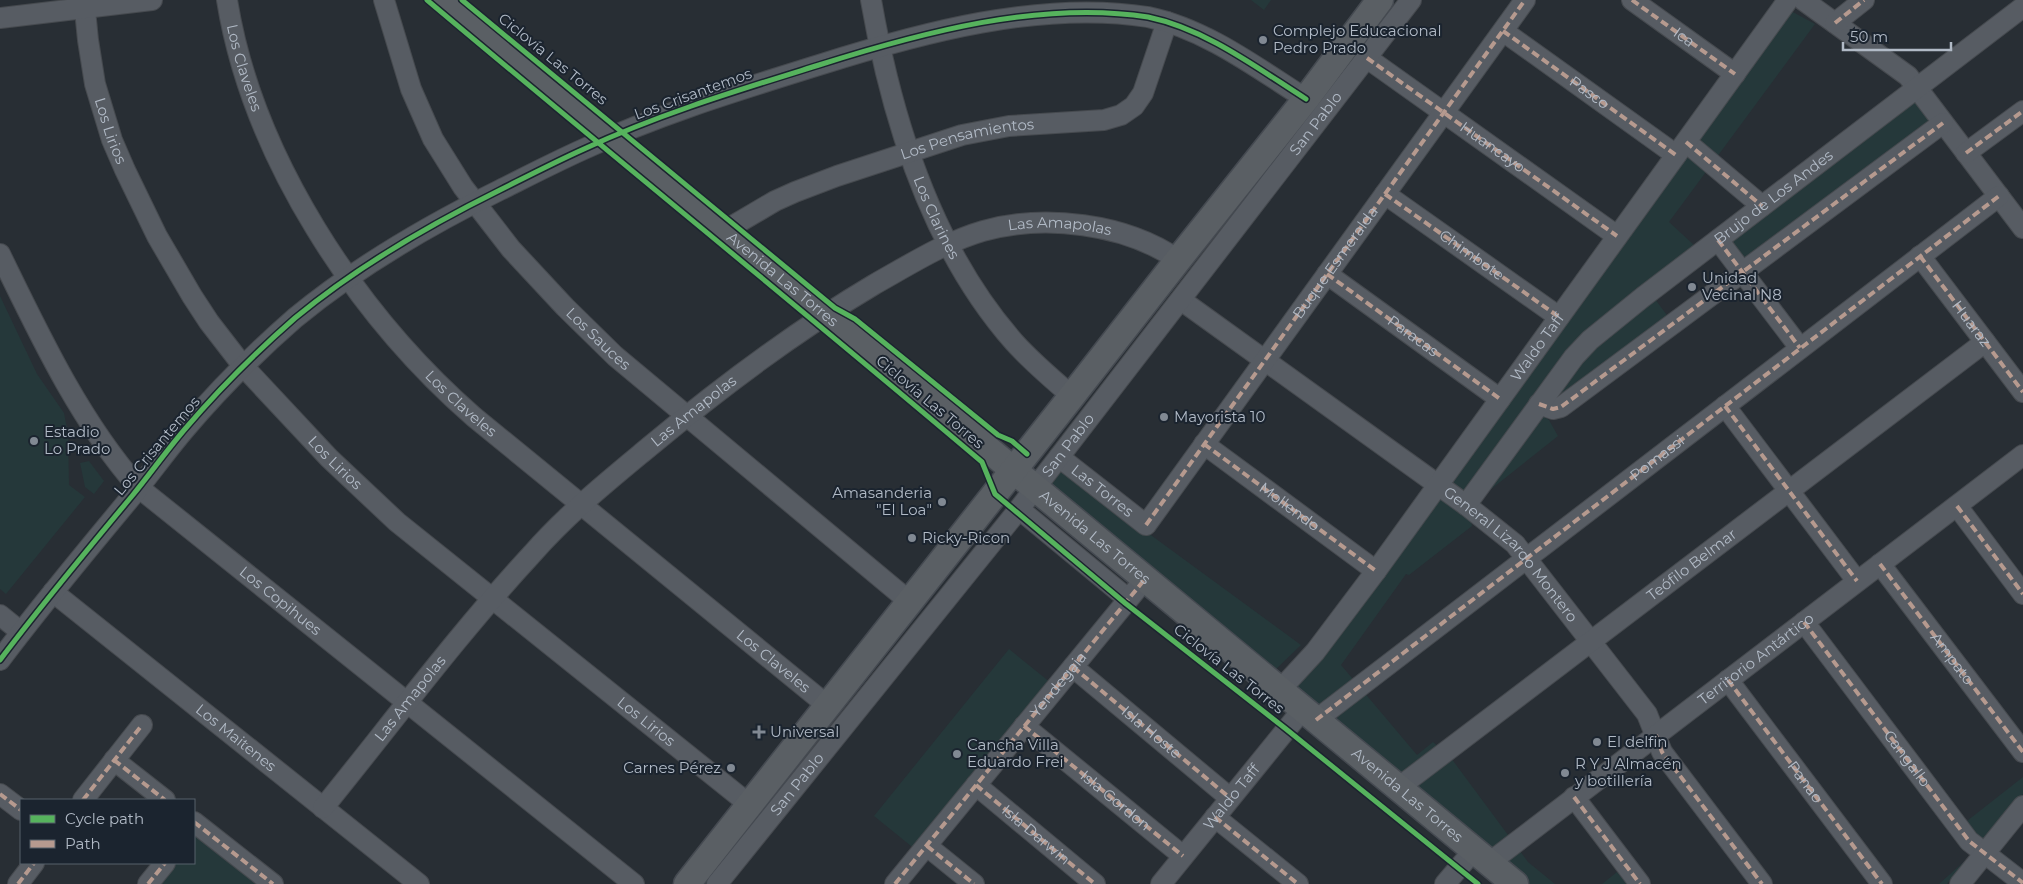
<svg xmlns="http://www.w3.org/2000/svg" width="2023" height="884" font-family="Montserrat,sans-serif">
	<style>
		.green { fill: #25383a }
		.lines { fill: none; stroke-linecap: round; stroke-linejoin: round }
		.minor-casing { stroke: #464a4f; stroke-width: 22 }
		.major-casing { stroke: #454a51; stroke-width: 29 }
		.minor { stroke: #575c63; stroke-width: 20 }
		.major { stroke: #5a5f64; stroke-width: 26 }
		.quiet { stroke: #b69a8f; stroke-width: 4; stroke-dasharray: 8 4; stroke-linecap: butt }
		.cycleway-casing { stroke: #1b242f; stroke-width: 8 }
		.cycleway { stroke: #56b35d; stroke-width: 5 }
		.poi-dot { fill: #818993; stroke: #1b242f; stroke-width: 2 }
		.labels { text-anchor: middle; stroke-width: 4; stroke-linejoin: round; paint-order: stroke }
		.poi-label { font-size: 15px; fill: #b1bac6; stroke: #1b242f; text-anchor: start }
		.street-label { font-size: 15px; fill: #b1bac6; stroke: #1b242f }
	</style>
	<rect width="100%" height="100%" fill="#282e34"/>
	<path class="green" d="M1251,0H1271L1264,10Z
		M1789,10L1815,24L1669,222L1695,246L1576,341L1467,495L1472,526L1409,575L1406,574L1341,665L1417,755L1433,742L1451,758L1528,862L1555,884H1530L1292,689Z
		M1915,96L1935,123L1743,268L1725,242Z
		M0,296L37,374L64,413L68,434L69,485L85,497L6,594L0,589Z
		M1655,299L1669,318L1560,402L1552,399L1588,349Z
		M1540,413L1549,420L1558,436L1490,490L1487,486Z
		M89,461L104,481L94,494L85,487L80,463Z
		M1062,470L1301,645L1275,670L1049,488Z
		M1009,649L1051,683L916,850L874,816Z
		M2023,777V794L1984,843L1967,821Z
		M195,834L259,884H156L172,863H194Z
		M1967,859L1947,884H1939Z
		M1617,872L1627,884H1602Z"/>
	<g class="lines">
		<defs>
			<g id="minor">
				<path id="s1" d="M84,0L88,40L95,84L112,140L125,170L157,236L192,296L209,322L243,366L329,458L397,522L750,805"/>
				<path id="s2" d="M227,0C252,156 356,314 474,417L828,706"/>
				<path id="s3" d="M384,0L411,89L433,139L463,187L511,249L565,307L615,356L910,602"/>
				<path id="s4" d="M871,0C892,121 932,249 1014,342C1032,362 1052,379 1072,396"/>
				<path id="s5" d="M1632,0L1735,74"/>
				<path d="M1803,0L1908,76L2023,228"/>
				<path d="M0,18L152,0"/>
				<path d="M1835,23L1864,0"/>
				<path id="s6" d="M1503,31L1676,155"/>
				<path id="s7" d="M1367,58L1617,236"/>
				<path d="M1686,142L1762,206"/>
				<path d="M1966,153L2023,111"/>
				<path id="s8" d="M1385,194L1559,317"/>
				<path id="s9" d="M724,231L775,201L795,192L837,176L962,135L1009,126L1104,120L1121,115L1134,106L1143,93L1167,22"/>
				<path d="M1718,240L1800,348"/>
				<path id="s10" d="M0,254C39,334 79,420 138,487L634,884"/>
				<path d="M1920,256L2023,392"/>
				<path id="s11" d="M1327,274L1500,399"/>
				<path id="s12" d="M1181,300L1466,505L1515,544L1647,714L1662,752L1762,884"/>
				<path d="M1539,404L1553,409L1561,407L1943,123"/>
				<path d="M1725,406L1857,581"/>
				<path id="s13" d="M1204,444L1376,571"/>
				<path id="s14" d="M1059,457L1146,525L1525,0"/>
				<path id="s15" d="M1466,505L1574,357L1590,340L1643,297L2023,7"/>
				<path d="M1957,506L2023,594"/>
				<path d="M1019,509L1128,599"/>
				<path id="s16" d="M1880,564L2023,752"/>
				<path id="s17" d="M53,592L419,884"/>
				<path d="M0,615L21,632"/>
				<path d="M1804,622L1969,841L2023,883"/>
				<path d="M0,660C42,604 87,550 132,496C150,474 167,450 185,429C219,389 256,352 295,318C358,266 427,226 500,190C528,176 555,162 584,149C659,114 739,90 819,65C920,33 1041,0 1148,17C1206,29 1257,68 1306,99"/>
				<path id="s18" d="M1073,667L1230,798"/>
				<path id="s19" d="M1728,680L1882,884"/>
				<path id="s20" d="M1280,690L1315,652L1376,571L1788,0"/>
				<path d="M1316,720L1999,196"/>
				<path id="s21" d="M1024,726L1183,856"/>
				<path d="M114,760L165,800"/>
				<path id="s22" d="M976,785L1095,884"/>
				<path id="s23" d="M1398,788L1985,342"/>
				<path d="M0,794L21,810"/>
				<path d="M1574,797L1640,884"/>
				<path d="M83,800L142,725"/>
				<path id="s24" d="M323,808C392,723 458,634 532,554C567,514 608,481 649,447C721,387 794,332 875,284C909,265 945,242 983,231C1044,214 1125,223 1178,260"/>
				<path d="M1215,817L1298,884"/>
				<path d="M194,822L273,884"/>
				<path d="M927,846L974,884"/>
				<path id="s25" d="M1489,863L2023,455"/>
				<path d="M18,884L34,863"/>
				<path d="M148,884L165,863"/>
				<path id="s26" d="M717,884L1019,509L1411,0"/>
				<path d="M895,884L1145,579"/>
				<path id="s27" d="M1161,884L1303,709"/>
				<path d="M1445,884L1474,850"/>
				<path d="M1960,884L2023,806"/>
			</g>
			<g id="major">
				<path id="s28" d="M444,0L1515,884"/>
				<path d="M687,884L1072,396L1178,260L1306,99L1380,0"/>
			</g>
		</defs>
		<use href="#minor" class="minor-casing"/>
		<use href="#major" class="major-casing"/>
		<use href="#minor" class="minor"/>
		<use href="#major" class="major"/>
		<g class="quiet">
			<path d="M1632,0L1735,74"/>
			<path d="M1835,23L1864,0"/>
			<path d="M1503,31L1676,155"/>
			<path d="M1367,58L1617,236"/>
			<path d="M1686,142L1762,206"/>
			<path d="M1966,153L2023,111"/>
			<path d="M1385,194L1559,317"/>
			<path d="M1718,240L1800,348"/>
			<path id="s29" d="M1920,256L2023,392"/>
			<path d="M1327,274L1500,399"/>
			<path d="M1539,404L1553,409L1561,407L1943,123"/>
			<path d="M1725,406L1857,581"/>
			<path d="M1204,444L1376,571"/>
			<path d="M1957,506L2023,594"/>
			<path d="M1146,525L1525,0"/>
			<path d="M1880,564L2023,752"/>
			<path id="s30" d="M1804,622L1969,841L2023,883"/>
			<path d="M1073,667L1230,798"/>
			<path d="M1728,680L1882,884"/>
			<path id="s31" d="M1316,720L1999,196"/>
			<path d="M1024,726L1183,856"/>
			<path d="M1656,735L1662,752L1762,884"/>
			<path d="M114,760L165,800"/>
			<path d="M976,785L1095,884"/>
			<path d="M0,794L21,810"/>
			<path d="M1574,797L1640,884"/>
			<path d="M83,800L142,725"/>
			<path d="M1215,817L1298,884"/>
			<path d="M194,822L273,884"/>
			<path d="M927,846L974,884"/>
			<path d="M18,884L34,863"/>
			<path d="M148,884L165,863"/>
			<path id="s32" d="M895,884L1145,579"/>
		</g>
		<defs>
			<path id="cycleway" d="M427,0C611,155 798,306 982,462L995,494L1125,603L1286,729L1478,884
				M462,0L835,308L855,319L998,435L1012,441L1027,454
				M0,660C42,604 87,550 132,496C150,474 167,450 185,429C219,389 256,352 295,318C358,266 427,226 500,190C528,176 555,162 584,149C659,114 739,90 819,65C920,33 1041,0 1148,17C1206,29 1257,68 1306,99"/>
		</defs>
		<use href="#cycleway" class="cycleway-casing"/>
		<use href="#cycleway" class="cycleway"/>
	</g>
	<g class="poi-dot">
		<circle cx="1263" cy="40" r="5"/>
		<circle cx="1692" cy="287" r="5"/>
		<circle cx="1164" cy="417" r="5"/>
		<circle cx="34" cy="441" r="5"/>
		<circle cx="942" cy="502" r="5"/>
		<circle cx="912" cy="538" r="5"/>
		<path d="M756.5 724.5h5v5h5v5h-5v5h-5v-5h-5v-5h5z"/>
		<circle cx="1597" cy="742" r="5"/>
		<circle cx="957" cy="754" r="5"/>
		<circle cx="731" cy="768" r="5"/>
		<circle cx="1565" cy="773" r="5"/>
	</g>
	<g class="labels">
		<g class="poi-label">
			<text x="1273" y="36">Complejo Educacional<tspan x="1273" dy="17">Pedro Prado</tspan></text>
			<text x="1702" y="283">Unidad<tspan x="1702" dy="17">Vecinal N8</tspan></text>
			<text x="1174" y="422">Mayorista 10</text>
			<text x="44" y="437">Estadio<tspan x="44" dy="17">Lo Prado</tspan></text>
			<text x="932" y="498" text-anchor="end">Amasanderia<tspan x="932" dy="17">"El Loa"</tspan></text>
			<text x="922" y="543">Ricky-Ricon</text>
			<text x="770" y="737">Universal</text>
			<text x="1607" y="747">El delfin</text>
			<text x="967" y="750">Cancha Villa<tspan x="967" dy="17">Eduardo Frei</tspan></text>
			<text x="1575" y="769">R Y J Almacén<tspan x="1575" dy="17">y botillería</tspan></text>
			<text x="721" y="773" text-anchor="end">Carnes Pérez</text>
		</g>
		<g class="street-label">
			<text dy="5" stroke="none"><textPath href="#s5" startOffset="64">Ica</textPath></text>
			<text transform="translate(553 59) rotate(39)" y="5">Ciclovía Las Torres</text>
			<text dy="5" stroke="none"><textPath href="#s2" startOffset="70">Los Claveles</textPath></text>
			<text dy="5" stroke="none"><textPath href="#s6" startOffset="106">Pasco</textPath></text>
			<text transform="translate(693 94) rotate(-20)" y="5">Los Crisantemos</text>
			<text dy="5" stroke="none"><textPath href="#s26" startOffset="968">San Pablo</textPath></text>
			<text dy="5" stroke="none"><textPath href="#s1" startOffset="134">Los Lirios</textPath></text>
			<text dy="5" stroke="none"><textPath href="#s9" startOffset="262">Los Pensamientos</textPath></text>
			<text dy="5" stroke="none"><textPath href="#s7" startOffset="154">Huancayo</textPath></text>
			<text dy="5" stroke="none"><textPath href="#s15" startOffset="439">Brujo de Los Andes</textPath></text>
			<text dy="5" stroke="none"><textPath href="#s4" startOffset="228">Los Clarines</textPath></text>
			<text dy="5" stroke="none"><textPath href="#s24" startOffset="965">Las Amapolas</textPath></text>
			<text dy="5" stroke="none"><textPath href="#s8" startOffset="106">Chimbote</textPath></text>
			<text dy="5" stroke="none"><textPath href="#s14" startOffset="434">Buque Esmeralda</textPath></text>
			<text dy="5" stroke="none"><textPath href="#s28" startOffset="439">Avenida Las Torres</textPath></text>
			<text dy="5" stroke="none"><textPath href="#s29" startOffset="85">Huaraz</textPath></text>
			<text dy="5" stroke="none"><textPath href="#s11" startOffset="106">Paracas</textPath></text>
			<text dy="5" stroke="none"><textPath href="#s3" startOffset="408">Los Sauces</textPath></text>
			<text dy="5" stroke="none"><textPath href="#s20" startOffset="429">Waldo Taff</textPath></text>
			<text transform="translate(930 402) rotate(40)" y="5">Ciclovía Las Torres</text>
			<text dy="5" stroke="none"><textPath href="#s2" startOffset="475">Los Claveles</textPath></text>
			<text dy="5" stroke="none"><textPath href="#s24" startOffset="545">Las Amapolas</textPath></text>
			<text dy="5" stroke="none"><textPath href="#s26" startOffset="562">San Pablo</textPath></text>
			<text transform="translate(157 446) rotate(-50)" y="5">Los Crisantemos</text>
			<text dy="5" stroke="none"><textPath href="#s31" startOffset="430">Pomassi</textPath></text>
			<text dy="5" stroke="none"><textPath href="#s1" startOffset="539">Los Lirios</textPath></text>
			<text dy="5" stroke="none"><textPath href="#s14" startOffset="55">Las Torres</textPath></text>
			<text dy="5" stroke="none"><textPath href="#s13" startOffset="106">Mollendo</textPath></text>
			<text dy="5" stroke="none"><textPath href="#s28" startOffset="844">Avenida Las Torres</textPath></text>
			<text dy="5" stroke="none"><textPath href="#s12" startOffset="418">General Lizardo Montero</textPath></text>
			<text dy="5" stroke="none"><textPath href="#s23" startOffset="369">Teófilo Belmar</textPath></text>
			<text dy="5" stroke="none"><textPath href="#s10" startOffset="454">Los Copihues</textPath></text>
			<text dy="5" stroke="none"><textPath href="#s16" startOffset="119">Ampato</textPath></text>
			<text dy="5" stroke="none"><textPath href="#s25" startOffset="336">Territorio Antártico</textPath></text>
			<text dy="5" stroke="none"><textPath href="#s2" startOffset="880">Los Claveles</textPath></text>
			<text transform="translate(1229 669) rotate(38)" y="5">Ciclovía Las Torres</text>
			<text dy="5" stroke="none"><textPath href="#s32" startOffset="258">Yendegaia</textPath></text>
			<text dy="5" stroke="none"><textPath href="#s24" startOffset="140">Las Amapolas</textPath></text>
			<text dy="5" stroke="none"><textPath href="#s1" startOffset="944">Los Lirios</textPath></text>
			<text dy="5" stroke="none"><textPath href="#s18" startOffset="102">Isla Hoste</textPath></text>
			<text dy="5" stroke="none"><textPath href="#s17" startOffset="234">Los Maitenes</textPath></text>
			<text dy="5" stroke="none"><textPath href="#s30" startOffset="171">Cangallo</textPath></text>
			<text dy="5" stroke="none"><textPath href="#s19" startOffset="128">Panao</textPath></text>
			<text dy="5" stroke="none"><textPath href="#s26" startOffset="128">San Pablo</textPath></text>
			<text dy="5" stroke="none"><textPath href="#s28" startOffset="1249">Avenida Las Torres</textPath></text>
			<text dy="5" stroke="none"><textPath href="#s27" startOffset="112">Waldo Taff</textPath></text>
			<text dy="5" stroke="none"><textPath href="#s21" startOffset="118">Isla Gordon</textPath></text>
			<text dy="5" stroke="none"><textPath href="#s22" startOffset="78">Isla Darwin</textPath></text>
		</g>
	</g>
	<rect x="20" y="799" width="175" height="65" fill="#1b242f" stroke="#57606b"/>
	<rect x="30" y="815" width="25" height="8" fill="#56b35d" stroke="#57606b"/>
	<text x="65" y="824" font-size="15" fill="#b1bac6">Cycle path</text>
	<rect x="30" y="840" width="25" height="8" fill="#b69a8f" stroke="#57606b"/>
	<text x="65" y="849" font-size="15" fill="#b1bac6">Path</text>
	<path d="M1843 42v8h108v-8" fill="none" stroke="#b1bac6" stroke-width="2.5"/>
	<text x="1850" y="42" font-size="15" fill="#b1bac6" stroke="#1b242f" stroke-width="4" paint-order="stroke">50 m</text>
</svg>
